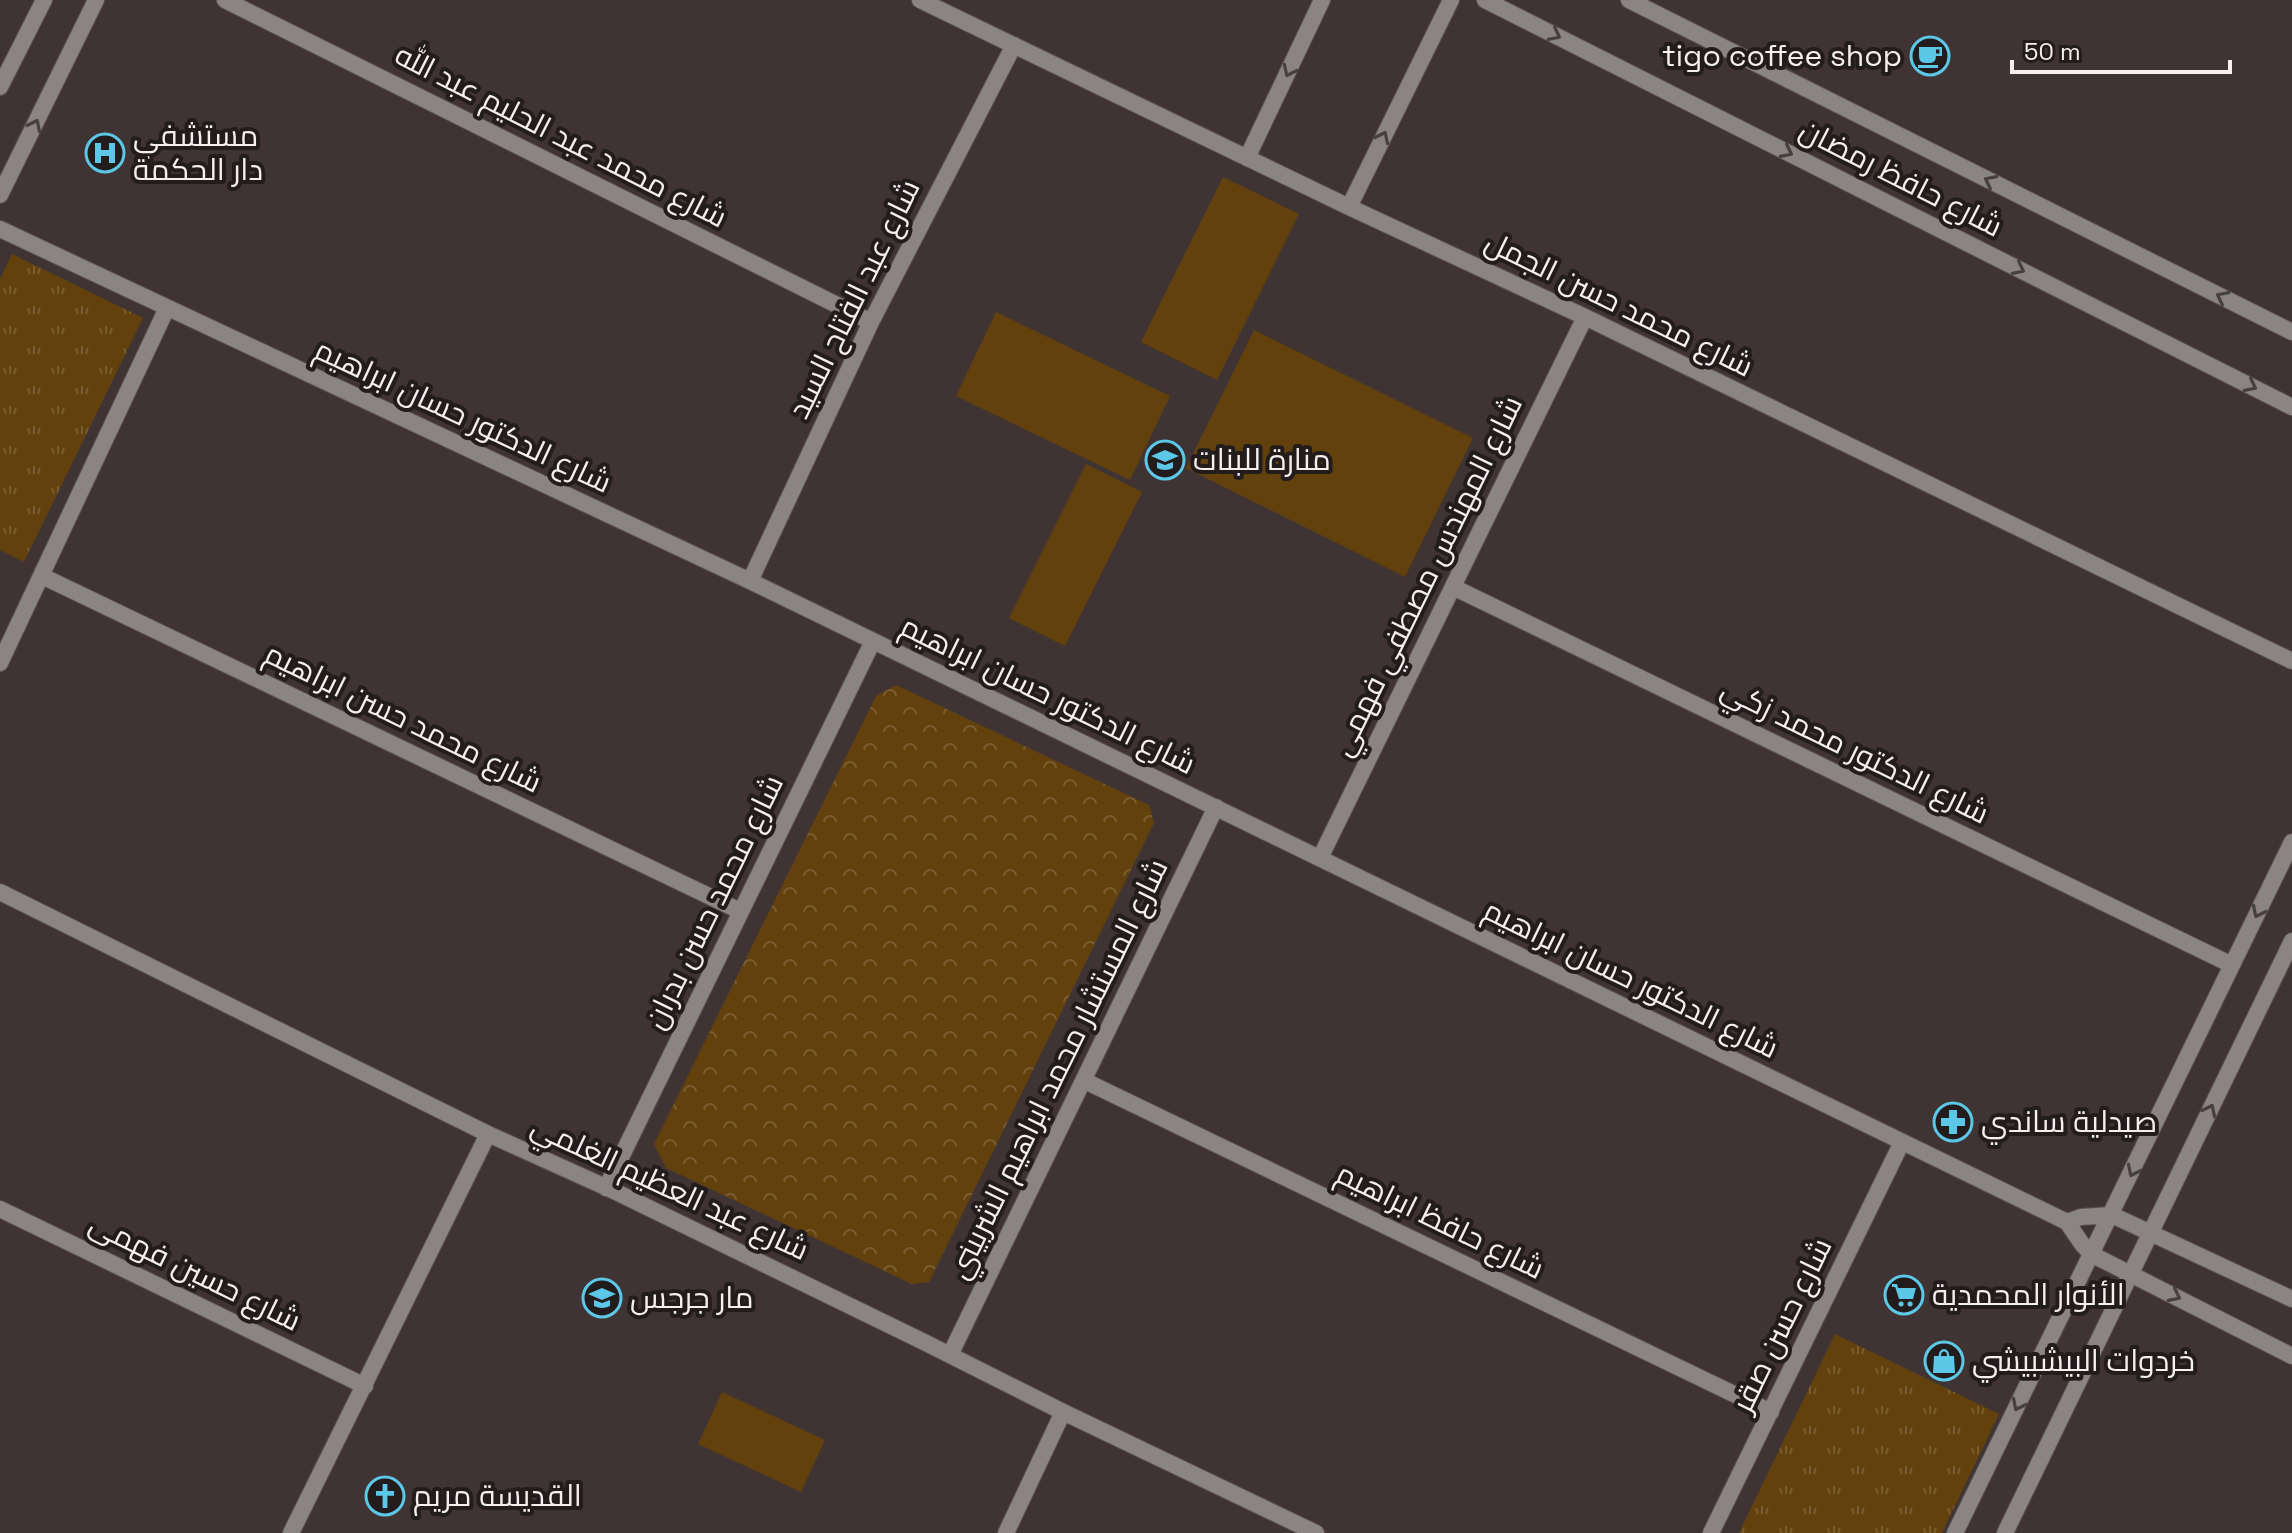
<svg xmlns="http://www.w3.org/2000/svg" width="2292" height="1533" font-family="'Space Grotesk',Cairo,sans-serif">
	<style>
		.grass { fill: url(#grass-tufts) }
		.park { fill: url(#park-crowns) }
		.pitch { fill: #62410d }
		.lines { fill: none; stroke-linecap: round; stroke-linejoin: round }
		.street-casing { stroke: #5c5152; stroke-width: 18 }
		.street { stroke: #8a8482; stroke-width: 16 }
		.oneway { stroke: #464040 }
		.labels { text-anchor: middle; stroke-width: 8; stroke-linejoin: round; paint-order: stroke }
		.poi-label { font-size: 30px; fill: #f6eeef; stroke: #221c1d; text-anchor: start }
		.street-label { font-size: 30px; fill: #f6eeef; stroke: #221c1d }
	</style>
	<defs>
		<pattern id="grass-tufts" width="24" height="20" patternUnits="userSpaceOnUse" patternTransform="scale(2)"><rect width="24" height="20" fill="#62410d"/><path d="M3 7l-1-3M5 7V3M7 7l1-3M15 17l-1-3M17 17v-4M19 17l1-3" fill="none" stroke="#795d31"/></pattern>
		<pattern id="park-crowns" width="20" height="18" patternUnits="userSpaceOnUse" patternTransform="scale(2)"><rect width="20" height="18" fill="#62410d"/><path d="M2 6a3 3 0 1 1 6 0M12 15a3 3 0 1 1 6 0" fill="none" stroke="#795d31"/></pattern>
	</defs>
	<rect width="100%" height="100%" fill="#3f3334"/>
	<path class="grass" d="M12,254L143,318L24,562L0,550V279Z
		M1835,1334L1999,1414L1942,1533H1739Z"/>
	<path class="park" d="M896,685L1149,805L1154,823L929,1282L912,1284L666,1168L654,1144L876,696Z"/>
	<path class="pitch" d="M1223,177L1299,214L1217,380L1141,342Z
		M996,312L1170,396L1130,480L956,396Z
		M1254,330L1473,438L1405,577L1186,468Z
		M1086,464L1142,492L1065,646L1009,618Z
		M722,1392L825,1440L801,1492L698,1444Z"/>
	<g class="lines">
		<defs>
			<path id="street" d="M225,0L871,322
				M920,0L1349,207L1585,317L2292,661
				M1485,0L2292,407
				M1629,0L2292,332
				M0,87L44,0
				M1247,158L1322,0
				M0,195L96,0
				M1349,207L1451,0
				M0,229L750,581L2067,1222L2082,1244L2091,1254L2292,1356
				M42,576L740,911
				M750,581L871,322L1014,45
				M1453,587L2232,965
				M0,663L167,308
				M1320,858L1585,317
				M0,892L488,1134L612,1190L924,1342L1063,1412L1316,1533
				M1085,1081L1771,1412
				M606,1188L873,641
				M0,1209L365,1386
				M2067,1222L2081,1217L2112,1215L2292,1299
				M950,1355L1216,807
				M291,1533L488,1134
				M1006,1533L1063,1412
				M1711,1533L1902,1142
				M1955,1533L2292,842
				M2005,1533L2292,941"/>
		</defs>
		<use href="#street" class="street-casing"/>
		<use href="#street" class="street"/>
	</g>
	<defs><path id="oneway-chevron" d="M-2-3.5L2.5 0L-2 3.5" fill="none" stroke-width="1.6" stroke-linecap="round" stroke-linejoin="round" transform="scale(2)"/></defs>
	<g class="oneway">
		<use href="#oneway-chevron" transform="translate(1555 35) rotate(27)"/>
		<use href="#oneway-chevron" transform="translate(1289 71) rotate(115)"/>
		<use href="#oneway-chevron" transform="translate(35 125) rotate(-64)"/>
		<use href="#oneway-chevron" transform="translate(1383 137) rotate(-64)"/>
		<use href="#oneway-chevron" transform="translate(1787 152) rotate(27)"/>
		<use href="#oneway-chevron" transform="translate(1990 181) rotate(-153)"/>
		<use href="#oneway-chevron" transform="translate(2019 269) rotate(27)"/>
		<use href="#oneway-chevron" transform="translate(2222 297) rotate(-153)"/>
		<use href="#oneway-chevron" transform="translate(2251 386) rotate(27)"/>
		<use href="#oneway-chevron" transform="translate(2258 912) rotate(116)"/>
		<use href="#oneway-chevron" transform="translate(2210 1110) rotate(-64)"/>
		<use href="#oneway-chevron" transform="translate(2133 1171) rotate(116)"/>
		<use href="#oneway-chevron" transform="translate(2175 1296) rotate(27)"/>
		<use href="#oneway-chevron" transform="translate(2018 1405) rotate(116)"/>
	</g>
	<defs>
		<symbol id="cafe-ring" viewBox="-11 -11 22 22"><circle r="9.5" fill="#221c1d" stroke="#5dc7e8" stroke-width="1.5"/><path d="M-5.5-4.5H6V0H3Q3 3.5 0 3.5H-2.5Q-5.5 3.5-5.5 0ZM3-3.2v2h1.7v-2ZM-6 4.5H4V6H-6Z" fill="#5dc7e8"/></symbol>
		<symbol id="hospital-ring" viewBox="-11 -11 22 22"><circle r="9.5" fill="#221c1d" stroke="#5dc7e8" stroke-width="1.5"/><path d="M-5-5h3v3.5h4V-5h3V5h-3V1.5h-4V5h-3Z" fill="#5dc7e8"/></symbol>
		<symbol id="school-ring" viewBox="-11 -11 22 22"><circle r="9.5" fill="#221c1d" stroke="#5dc7e8" stroke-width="1.5"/><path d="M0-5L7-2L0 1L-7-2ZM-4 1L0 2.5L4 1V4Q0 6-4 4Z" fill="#5dc7e8"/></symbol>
		<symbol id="pharmacy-ring" viewBox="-11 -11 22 22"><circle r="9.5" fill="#221c1d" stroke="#5dc7e8" stroke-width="1.5"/><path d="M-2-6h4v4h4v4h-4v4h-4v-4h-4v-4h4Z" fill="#5dc7e8"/></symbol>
		<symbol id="supermarket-ring" viewBox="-11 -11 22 22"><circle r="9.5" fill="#221c1d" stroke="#5dc7e8" stroke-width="1.5"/><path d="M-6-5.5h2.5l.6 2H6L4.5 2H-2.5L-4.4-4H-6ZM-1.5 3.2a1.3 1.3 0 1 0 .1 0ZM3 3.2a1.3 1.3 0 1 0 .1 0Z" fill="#5dc7e8"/></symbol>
		<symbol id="shop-ring" viewBox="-11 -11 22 22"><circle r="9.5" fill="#221c1d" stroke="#5dc7e8" stroke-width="1.5"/><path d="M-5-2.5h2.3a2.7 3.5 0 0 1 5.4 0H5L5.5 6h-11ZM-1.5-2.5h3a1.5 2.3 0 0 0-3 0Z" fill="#5dc7e8"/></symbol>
		<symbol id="church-ring" viewBox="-11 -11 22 22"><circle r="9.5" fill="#221c1d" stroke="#5dc7e8" stroke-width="1.5"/><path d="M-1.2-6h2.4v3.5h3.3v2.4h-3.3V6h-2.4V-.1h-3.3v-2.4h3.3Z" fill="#5dc7e8"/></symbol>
	</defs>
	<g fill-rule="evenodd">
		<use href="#cafe-ring" x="1908" y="34" width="44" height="44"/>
		<use href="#hospital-ring" x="83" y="131" width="44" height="44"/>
		<use href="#school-ring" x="1143" y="438" width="44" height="44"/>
		<use href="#pharmacy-ring" x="1931" y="1100" width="44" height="44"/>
		<use href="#supermarket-ring" x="1882" y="1273" width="44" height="44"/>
		<use href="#school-ring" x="580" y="1276" width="44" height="44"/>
		<use href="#shop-ring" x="1922" y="1339" width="44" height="44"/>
		<use href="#church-ring" x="363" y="1474" width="44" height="44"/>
	</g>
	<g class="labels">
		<g class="poi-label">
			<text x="1902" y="66" text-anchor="end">tigo coffee shop</text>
			<text x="133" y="146">مستشفي<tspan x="133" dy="34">دار الحكمة</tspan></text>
			<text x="1193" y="470">منارة للبنات</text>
			<text x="1981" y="1132">صيدلية ساندي</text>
			<text x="1932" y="1305">الأنوار المحمدية</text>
			<text x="630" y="1308">مار جرجس</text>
			<text x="1972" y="1371">خردوات البيشبيشي</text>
			<text x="413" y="1506">القديسة مريم</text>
		</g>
		<g class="street-label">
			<text transform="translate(561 136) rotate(27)" y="10">شارع محمد عبد الحليم عبد الله</text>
			<text transform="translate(1901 178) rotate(27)" y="10">شارع حافظ رمضان</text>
			<text transform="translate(854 299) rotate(-64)" y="10">شارع عبد الفتاح السيد</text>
			<text transform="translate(1619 304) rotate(26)" y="10">شارع محمد حسن الجمل</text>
			<text transform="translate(463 416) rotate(25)" y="10">شارع الدكتور حسان ابراهيم</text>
			<text transform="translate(1427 576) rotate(-64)" y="10">شارع المهندس مصطفي فهمي</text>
			<text transform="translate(1048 695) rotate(26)" y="10">شارع الدكتور حسان ابراهيم</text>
			<text transform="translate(403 718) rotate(26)" y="10">شارع محمد حسن ابراهيم</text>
			<text transform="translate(1855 751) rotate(26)" y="10">شارع الدكتور محمد زكي</text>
			<text transform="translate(714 902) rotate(-64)" y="10">شارع محمد حسن بدران</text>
			<text transform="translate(1631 979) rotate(26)" y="10">شارع الدكتور حسان ابراهيم</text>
			<text transform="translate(1058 1069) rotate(-64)" y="10">شارع المستشار محمد ابراهيم الشربيني</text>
			<text transform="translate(670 1188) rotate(25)" y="10">شارع عبد العظيم الغلمي</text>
			<text transform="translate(1440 1221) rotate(26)" y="10">شارع حافظ ابراهيم</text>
			<text transform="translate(195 1272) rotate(26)" y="10">شارع حسين فهمى</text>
			<text transform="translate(1782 1325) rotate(-64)" y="10">شارع حسن صقر</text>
		</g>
	</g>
	<path d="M2012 60v12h218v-12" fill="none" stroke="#f6eeef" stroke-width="4"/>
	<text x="2024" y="60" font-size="24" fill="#f6eeef" stroke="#221c1d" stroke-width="6" paint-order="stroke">50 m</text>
</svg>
